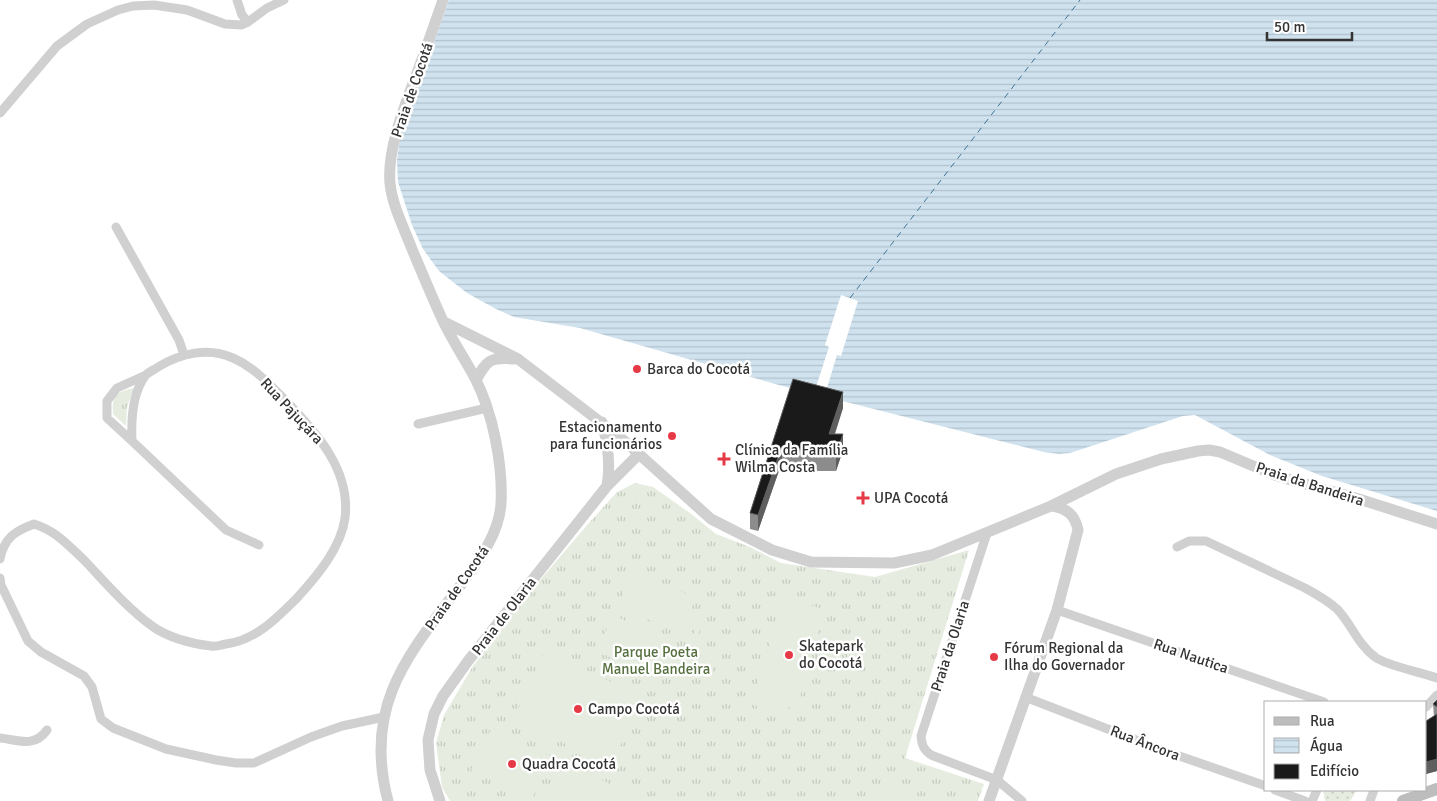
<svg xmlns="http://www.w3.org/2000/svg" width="1437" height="801" font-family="Signika,sans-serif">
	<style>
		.grass { fill: url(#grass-tufts) }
		.garden { fill: url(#garden-dots) }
		.pitch { fill: #e6ecdf }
		.water { fill: url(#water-rules) }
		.pier { fill: #fff }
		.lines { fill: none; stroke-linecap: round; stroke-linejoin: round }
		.ferry { stroke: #3f7597; stroke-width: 1; stroke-dasharray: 6 5; stroke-linecap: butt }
		.minor { stroke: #d0d0d0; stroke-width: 9 }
		.tertiary { stroke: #d0d0d0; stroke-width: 11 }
		.secondary { stroke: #bdbdbd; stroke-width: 12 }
		.wall { fill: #8c8c8c }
		.shaded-wall { fill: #5f5f5f }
		.building { fill: #1a1a1a; stroke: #5f5f5f }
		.poi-dot { fill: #e63946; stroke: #fff; stroke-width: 2 }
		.labels { text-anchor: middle; stroke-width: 5; stroke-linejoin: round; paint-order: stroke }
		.street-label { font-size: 15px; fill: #333; stroke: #fff }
		.poi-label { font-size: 15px; fill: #333; stroke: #fff; text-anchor: start }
		.park-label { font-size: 15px; fill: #56703f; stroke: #fff }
	</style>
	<defs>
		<pattern id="grass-tufts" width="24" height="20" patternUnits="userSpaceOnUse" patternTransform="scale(1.25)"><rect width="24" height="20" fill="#e6ecdf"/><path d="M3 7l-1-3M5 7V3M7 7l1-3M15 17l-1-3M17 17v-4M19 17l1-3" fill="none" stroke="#c6cbc0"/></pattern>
		<pattern id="garden-dots" width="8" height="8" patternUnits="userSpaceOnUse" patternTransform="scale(1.25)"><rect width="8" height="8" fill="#e6ecdf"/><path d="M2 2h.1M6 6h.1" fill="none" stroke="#c6cbc0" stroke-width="1.8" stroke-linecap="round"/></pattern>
		<pattern id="water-rules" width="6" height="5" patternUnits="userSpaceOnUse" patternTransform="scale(1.25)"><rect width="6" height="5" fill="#cfe2ee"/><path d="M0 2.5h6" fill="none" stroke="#b2c2cd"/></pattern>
	</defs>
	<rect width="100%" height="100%" fill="#fff"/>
	<path class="grass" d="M134,388L127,407L126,426L113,414C112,395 116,392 134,388Z
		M635,483L653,487L690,513L716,534L750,547L781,563L875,577L969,550L905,758L984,784L978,801H450L442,787L436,743L444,715L473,666L518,606L588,524L617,492Z"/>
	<path class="garden" d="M1323,790H1357L1350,801H1325Z"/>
	<path class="pitch" d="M634,571L696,598L680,634L618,606Z
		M783,596L825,610L798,704L763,718L753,700Z
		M613,615L676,645L659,680L597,651Z
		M698,623L702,625L677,688L672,686Z
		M545,650L644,698L611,764L513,720Z
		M491,729L552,757L532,799L471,770Z
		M569,765L629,793L625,801H551Z
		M872,784L925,801H866Z"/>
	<path class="water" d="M449,0H1437V511L1322,476L1270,455L1195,415L1183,416L1070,453L1059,454L1044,452L779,385L580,328L514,317L496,309L467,293L439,271L423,249L412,225L398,182L397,161L400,138Z"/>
	<path class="pier" d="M841,295L858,301L841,356L837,355L824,398L813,396L829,347L825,345Z"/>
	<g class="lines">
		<path class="ferry" d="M850,298L1080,0"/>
		<path class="minor" d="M237,0L242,15L248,22
			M0,113L57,46L87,24L118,10L133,6L154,5L187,10L225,24L241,25L248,22L267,8L284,0
			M116,227L179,340L184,355
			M418,424L487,408
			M132,441L107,418V401L117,388L146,375
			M987,533L921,736C922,745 923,749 931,755L997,780L1022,801
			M1177,547L1189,541H1206L1305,588C1316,594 1327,600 1337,609C1351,623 1358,645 1375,657C1387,666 1421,672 1437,678
			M0,559C4,538 15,531 34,524C56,531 67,544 84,560C105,582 126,607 152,626C167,637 191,644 211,646C216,647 221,645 226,644C256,640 277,618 297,598C317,576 341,548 345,518C351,470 316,432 285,400C269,384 254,367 233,358C208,347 181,353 158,367C154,370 148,372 145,376C132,394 131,420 132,441L226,530L259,545
			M0,578L1,585L28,641L41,652L84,676L92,687L101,719L113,728L166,749L216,760L236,763H254L311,737L342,726L384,717
			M1057,610L1324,702
			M1025,697L1162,750L1266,786
			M1426,707L1437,695
			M0,738C19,740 34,748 47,730
			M1275,790L1305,801
			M1312,801L1317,790
			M1370,801L1374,790"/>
		<path class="tertiary" d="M444,322L518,359L620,437L711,519L772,550L811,562L894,563L932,555L1051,506L1116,474L1161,459L1198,451L1209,450L1220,452L1277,476L1359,499L1437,524
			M476,380C487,360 490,357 514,359
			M602,422C608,444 611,464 607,486
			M388,801C362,702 411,652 466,578C482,556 499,532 501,504C503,465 493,413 475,378C465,359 452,340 443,321C432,297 422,273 412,249C404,228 392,205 390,183C387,150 404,108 415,78C425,52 434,26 443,0
			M440,801L430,770L428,740L434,714L443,696L468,661L607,486L639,454
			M989,801L1057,610L1078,530C1075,515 1067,508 1051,506"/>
		<path class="secondary" d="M1403,801L1437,789"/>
	</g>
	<path class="wall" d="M793,379L843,408L835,434L843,450L836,471H813V469L782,462L758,531L750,529V513Z
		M1437,700V771L1426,774V721L1434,716L1433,704Z"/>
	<path class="shaded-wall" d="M843,392V408L829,451V434Z
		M843,434V450L836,471V455Z
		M782,446V462L758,531V515Z
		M1437,759V771L1426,774V762Z"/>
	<path class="building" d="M793,379L843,392L829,434H843L836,455H813V453L782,446L758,515L750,513Z
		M1437,700V707L1433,704Z
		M1437,714V759L1426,762V721Z"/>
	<g class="poi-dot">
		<circle cx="637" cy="369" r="5"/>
		<circle cx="672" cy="436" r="5"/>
		<path d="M721.5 451.5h5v5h5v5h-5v5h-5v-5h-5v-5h5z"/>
		<path d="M860.5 490.5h5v5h5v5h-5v5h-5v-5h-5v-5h5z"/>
		<circle cx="789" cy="655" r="5"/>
		<circle cx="994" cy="657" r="5"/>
		<circle cx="578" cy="709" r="5"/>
		<circle cx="512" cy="764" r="5"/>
	</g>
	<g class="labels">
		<g class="street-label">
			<text transform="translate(412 90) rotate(-71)" y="5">Praia de Cocotá</text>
			<text transform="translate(292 411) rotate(47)" y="5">Rua Pajuçára</text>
			<text transform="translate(1310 484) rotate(18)" y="5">Praia da Bandeira</text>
			<text transform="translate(457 588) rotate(-55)" y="5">Praia de Cocotá</text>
			<text transform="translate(504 616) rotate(-52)" y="5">Praia de Olaria</text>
			<text transform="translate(950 646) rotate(-72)" y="5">Praia da Olaria</text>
			<text transform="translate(1191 656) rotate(19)" y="5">Rua Nautica</text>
			<text transform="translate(1145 743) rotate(21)" y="5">Rua Âncora</text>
		</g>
		<g class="poi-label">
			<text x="647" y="374">Barca do Cocotá</text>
			<text x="662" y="432" text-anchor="end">Estacionamento<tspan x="662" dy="17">para funcionários</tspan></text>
			<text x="735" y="455">Clínica da Família<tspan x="735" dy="17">Wilma Costa</tspan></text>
			<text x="874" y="503">UPA Cocotá</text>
			<text x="799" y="651">Skatepark<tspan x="799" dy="17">do Cocotá</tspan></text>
			<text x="1004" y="653">Fórum Regional da<tspan x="1004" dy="17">Ilha do Governador</tspan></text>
			<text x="588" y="714">Campo Cocotá</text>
			<text x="522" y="769">Quadra Cocotá</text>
		</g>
		<g class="park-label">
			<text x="656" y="657">Parque Poeta<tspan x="656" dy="17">Manuel Bandeira</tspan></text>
		</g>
	</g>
	<rect x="1264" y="701" width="162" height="90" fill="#ffffff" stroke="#adadad"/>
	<rect x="1274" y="717" width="25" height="8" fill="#bdbdbd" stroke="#adadad"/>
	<text x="1310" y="726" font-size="15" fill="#333333">Rua</text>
	<rect x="1274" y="738" width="25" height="15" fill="url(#water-rules)" stroke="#adadad"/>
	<text x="1310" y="751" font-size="15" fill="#333333">Água</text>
	<rect x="1274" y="764" width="25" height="15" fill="#1a1a1a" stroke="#adadad"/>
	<text x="1310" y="776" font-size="15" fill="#333333">Edifício</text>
	<path d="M1267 32v8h85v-8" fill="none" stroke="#333333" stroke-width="2.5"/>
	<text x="1274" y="32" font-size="15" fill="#333333" stroke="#ffffff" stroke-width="4" paint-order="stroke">50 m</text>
</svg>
